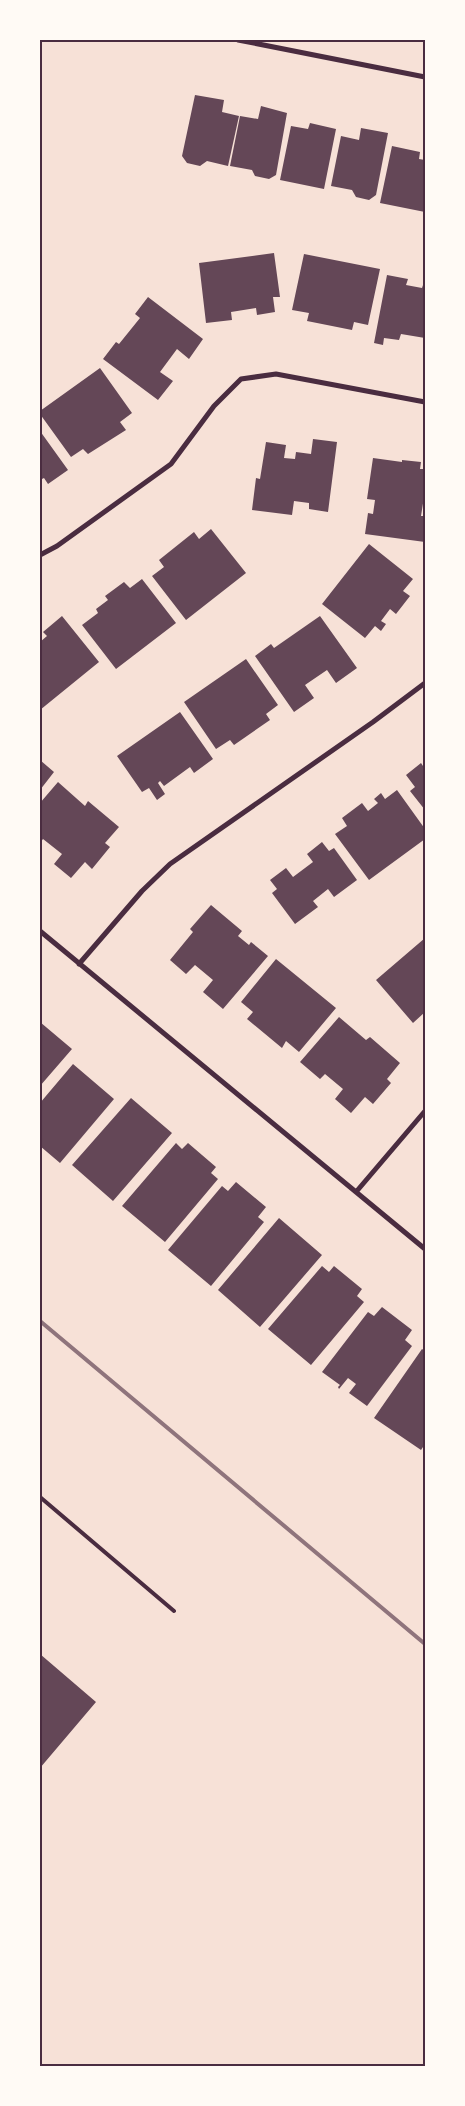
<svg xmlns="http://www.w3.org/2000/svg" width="465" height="2106" font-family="Signika,sans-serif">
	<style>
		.building { fill: #644757 }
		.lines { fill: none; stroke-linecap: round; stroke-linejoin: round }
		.service { stroke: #4a2c40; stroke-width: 4 }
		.minor { stroke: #4a2c40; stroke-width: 5 }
		.rail { stroke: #8f747c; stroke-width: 4 }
		.neatline { fill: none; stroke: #4a2c40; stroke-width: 2 }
	</style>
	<rect width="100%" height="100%" fill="#f7e1d7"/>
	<path class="building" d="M195,95L224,100L222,112L239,116L228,166L207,161L200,166L187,163L182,156Z
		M261,106L287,113L276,175L269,179L255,176L252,170L230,166L240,116L258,119Z
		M310,123L336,129L324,189L280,180L291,126L308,129Z
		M361,128L388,133L376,195L369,200L356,197L352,190L331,186L341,136L359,140Z
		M392,146L420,152L419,159L425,160V212L380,203Z
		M274,253L280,297H273L275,312L257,315L256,308L231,312L232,320L206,323L199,263Z
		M304,254L380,269L368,325L354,322L352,330L307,321L309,313L292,310Z
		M387,275L408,279L406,285L422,288L425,279V338L401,334L399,340L384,338L383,345L374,343Z
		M148,297L203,339L189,359L177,349L160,372L173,381L158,400L103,359L116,342L119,344L140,318L135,314Z
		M100,368L132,413L120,422L126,430L88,454L83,449L71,457L40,414V411Z
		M40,431L68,470L48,484L44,478L40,480Z
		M313,439L337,442L328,512L309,509V503L294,501L292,515L252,510L256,478L260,479L266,442L286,445L284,458L295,459L296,452L311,454Z
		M373,458L402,462V460L421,462L420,469H425V491L421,516H425V542L365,534L368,513L373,514L375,500L367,499Z
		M211,529L246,573L186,620L152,576L164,567L159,560L194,532L199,539Z
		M369,544L413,579L403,591L410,596L396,614L390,609L381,621L386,624L381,631L375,626L365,638L322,604Z
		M142,579L176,623L116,669L82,625L98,613L96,609L108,600L105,596L124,582L130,588Z
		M62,616L99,662L40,710V642L47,636L43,632Z
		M320,616L357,668L336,683L327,670L305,685L314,698L294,712L255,656L271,644L274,648Z
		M246,659L278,705L266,714L270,720L234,745L230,740L216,749L184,702Z
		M180,712L213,759L194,773L190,767L164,786L160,781L158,783L165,794L157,800L149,788L142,792L117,756Z
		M40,760L54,772L40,790Z
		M421,763L425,769V810L410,791L415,787L406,775Z
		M58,782L85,806L88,801L119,827L105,843L110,847L92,869L85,862L71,878L54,864L62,854L43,839L40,843V803Z
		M397,790L425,829V839L369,880L335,834L347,826L342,818L362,803L368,811L378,803L374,799L381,793L385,799Z
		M322,842L329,851L334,848L357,880L334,897L328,889L313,901L318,907L295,924L272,893L277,889L270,880L286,868L293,877L313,862L307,854Z
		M211,905L242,931L238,936L249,945L251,942L268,956L223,1009L203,992L213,980L195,965L186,974L170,960L193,932L190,929Z
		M425,938V1012L413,1023L376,980Z
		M276,959L336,1008L299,1052L286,1041L282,1048L247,1019L253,1012L241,1002Z
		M339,1017L366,1040L370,1037L400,1063L387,1079L391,1083L373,1104L365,1097L351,1113L335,1099L343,1089L325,1074L320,1079L300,1062Z
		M40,1022L72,1049L40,1086Z
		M73,1064L114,1099L60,1163L40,1146V1103Z
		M131,1098L172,1133L113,1201L72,1165Z
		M176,1143L182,1149L188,1143L216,1167L211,1173L218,1179L165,1242L122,1206Z
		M236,1182L266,1207L258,1217L264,1222L211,1286L168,1250L222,1186L228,1191Z
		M279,1218L322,1255L260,1327L218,1290Z
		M322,1266L329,1272L334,1266L362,1289L357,1296L364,1302L311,1365L268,1329Z
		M382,1307L412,1330L405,1340L412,1346L367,1406L349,1393L356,1384L348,1378L339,1389L338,1387L340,1385L322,1372L368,1312L374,1316Z
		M422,1349L425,1351V1444L421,1450L374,1418Z
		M40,1654L96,1702L40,1768Z"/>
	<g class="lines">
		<path class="service" d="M40,1497L174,1611"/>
		<path class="minor" d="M238,40L425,77
			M40,555L57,546L171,464L214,406L241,379L276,374L425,402
			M40,931L425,1249
			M79,964L142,891L170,864L373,722L425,683
			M356,1192L425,1111"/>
		<path class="rail" d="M40,1321L425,1644"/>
	</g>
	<rect width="465" height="2106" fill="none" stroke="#fffaf5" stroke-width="82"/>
	<rect x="41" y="41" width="383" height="2024" class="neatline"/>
</svg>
